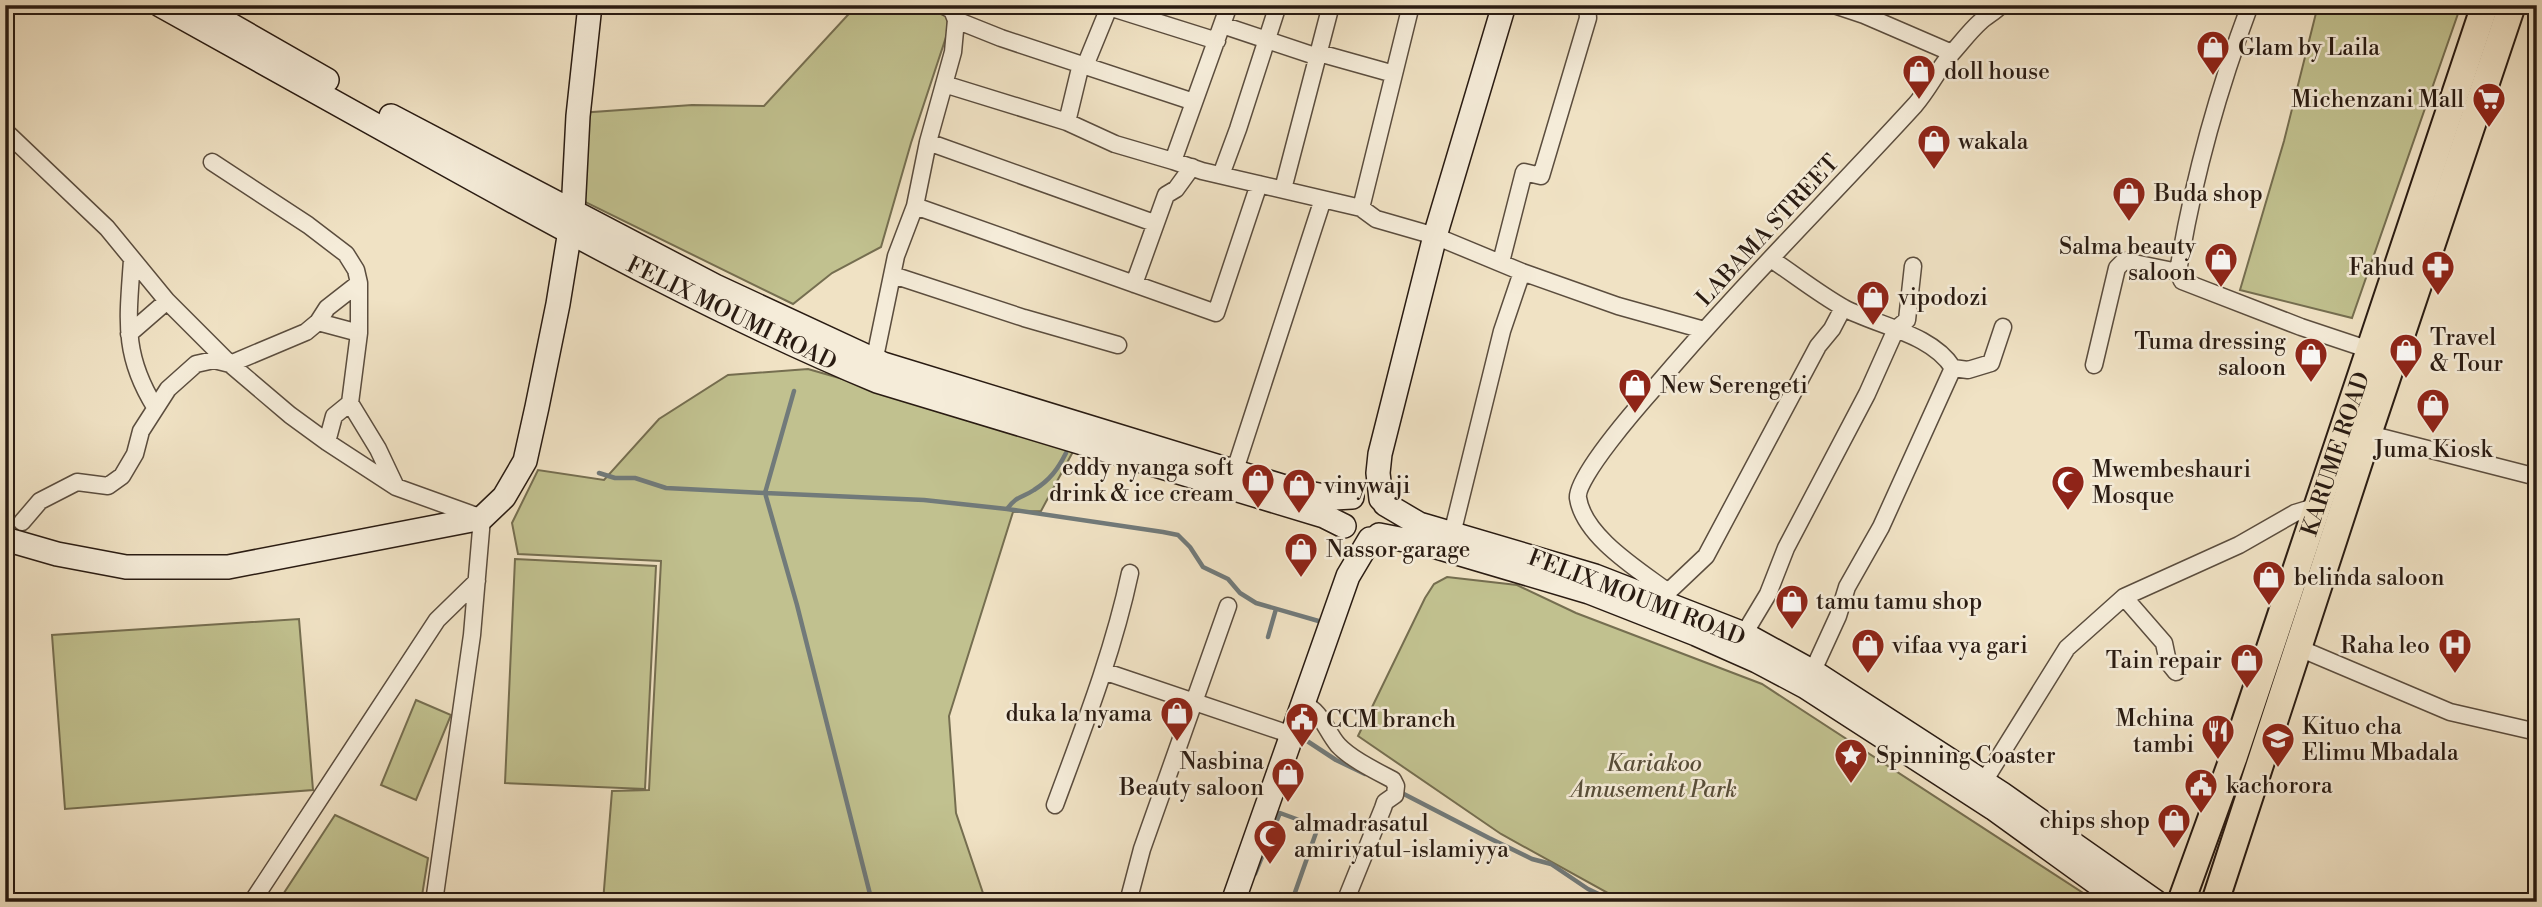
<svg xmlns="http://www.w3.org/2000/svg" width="2542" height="907" font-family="'Libre Bodoni',serif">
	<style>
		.green { fill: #c1c18f; stroke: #756e50; stroke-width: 2 }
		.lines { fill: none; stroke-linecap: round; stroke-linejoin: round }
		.stream { stroke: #717a7a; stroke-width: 4.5 }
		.street-casing { stroke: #5b4d3e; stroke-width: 19 }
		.secondary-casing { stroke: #291b12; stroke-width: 26 }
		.primary-casing { stroke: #291b12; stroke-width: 30 }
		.street { stroke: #f5ecd9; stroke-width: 16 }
		.secondary { stroke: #f5ecd9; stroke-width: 23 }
		.primary { stroke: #f0e2c4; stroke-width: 26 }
		.labels { text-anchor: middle; stroke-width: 5; stroke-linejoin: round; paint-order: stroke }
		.poi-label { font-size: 23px; fill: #291b12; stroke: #f5ecd9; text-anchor: start }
		.street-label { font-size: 23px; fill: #291b12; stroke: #f5ecd9 }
		.park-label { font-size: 23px; font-style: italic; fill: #574d38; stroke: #f5ecd9 }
	</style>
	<rect width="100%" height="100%" fill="#f0e2c4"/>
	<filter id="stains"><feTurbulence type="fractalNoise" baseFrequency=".00286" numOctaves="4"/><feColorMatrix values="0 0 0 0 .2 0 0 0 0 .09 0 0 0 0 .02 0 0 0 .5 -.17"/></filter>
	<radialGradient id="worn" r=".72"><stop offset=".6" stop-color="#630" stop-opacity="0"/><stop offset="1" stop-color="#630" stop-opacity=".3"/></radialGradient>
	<path class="green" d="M857,5H932L947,13L948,31L911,143L881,247L832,273L793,304L579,199V113L692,105L764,106Z
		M2318,5H2461L2352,318L2240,290L2284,141Z
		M808,369L1076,446L1041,511L1013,512L949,716L956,813L986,902H603L612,791L649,790L661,561L518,554L512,523L538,470L604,480L659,419L728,375Z
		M515,559L656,566L645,789L505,783Z
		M1447,577L1517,585L1576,613L1762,684L2097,902H1624L1501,834L1358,736L1425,598L1434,584Z
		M299,619L313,790L65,809L52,635Z
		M416,700L451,715L416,800L381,785Z
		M335,815L428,858L421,902H278Z"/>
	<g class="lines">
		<path class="stream" d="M794,391L765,493L924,500L1007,509L1163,532L1178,535L1190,547L1203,567L1228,579L1240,593L1256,603L1322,622
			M599,473L615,478H635L666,488L765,493L797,605L872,902
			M1007,509C1016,496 1022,498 1034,490C1050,480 1058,469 1066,453
			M1268,637L1276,609
			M1301,737L1336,760L1365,774
			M1400,792L1489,838L1532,859L1551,864L1588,889L1611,900
			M1255,874L1280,813L1318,827L1292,901"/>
		<defs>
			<path id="street" d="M1229,5L1173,161L1202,171L1361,208L1376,219L1435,236L1522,272L1618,306L1704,330
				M1834,5L1864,15L1952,53
				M2250,5C2217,93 2193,179 2178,272L2182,281L2301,327L2370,350
				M1109,7L1217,41
				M956,20L1001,38L1194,102
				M1222,25L1318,57
				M1319,53L1394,74
				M1081,64L1067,122L1115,144L1173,161
				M1085,66L1110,5
				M944,84L1067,122
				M5,131L107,228L167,301L230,364L290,415L327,442L396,487L482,518L472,635L434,902
				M928,142L1154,223
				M212,162L308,225L346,254L356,270L359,283V333L350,403L378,449L396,487
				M1221,175L1238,129L1278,5
				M1283,189L1331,5
				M915,206L1216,313L1259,184
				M1361,208L1411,5
				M1771,259C1795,275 1819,294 1844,308C1878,326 1932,334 1953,368
				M132,260C128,319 122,354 155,407
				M1501,262L1524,172L1541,176L1588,18L1587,5
				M893,275L1024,318L1118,345
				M1134,284L1166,195L1176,189L1192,167
				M318,322L359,333
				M129,334L167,301
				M2094,365L2117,268L2124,261L2178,272
				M873,367L896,256L915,206L928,142L953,52L956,20L952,10L942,5
				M1953,368L1968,370L1991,363L2003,327
				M2361,432L2537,477
				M327,442L334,416L350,403
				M1235,470L1323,199
				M22,522L40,501L77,482L108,486L122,476L135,454L141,431L168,389L196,364L214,360L230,364L306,332L318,322L327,308L359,283
				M1452,534L1502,331L1522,272
				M1668,592C1639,570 1584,537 1578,498C1575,478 1640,404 1656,386C1738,289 1829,199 1915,105C1929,89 1938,69 1952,53C1961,43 1970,31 1980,22C1986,16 1995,12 2001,5
				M2124,597L2164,643L2168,662L2176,672
				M1665,599L1668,592L1706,556L1818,346L1832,329L1843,308
				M1744,634L1768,594L1786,548L1867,394L1896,329L1907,320L1913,266
				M2299,648L2450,712L2537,732
				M1807,669L1816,664L1838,616L1847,587L1881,527L1953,368
				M1103,671L1292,735
				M1303,704C1321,710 1326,731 1338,745C1351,759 1376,771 1393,780L1396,786L1395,795L1385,802L1383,808L1345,902
				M1978,791L2067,648L2124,597L2239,545L2295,513L2318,506
				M1055,805C1083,729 1113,653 1130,573
				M252,902L437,620L477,581
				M1128,902L1142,849L1228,606"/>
			<path id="secondary" d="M160,5C254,57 348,109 442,162C584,241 726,318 877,381L1324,516L1344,526
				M196,5L327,80
				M391,116L715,286L883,364L1298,491L1334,498L1352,497
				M1381,499L1378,473L1380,454L1435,236L1504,5
				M1385,504L1419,524L1595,576L1744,634L1815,673L2002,794L2156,902
				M1379,535L1430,545L1589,592L1696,634L1757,661L1806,687L1993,808L2123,902
				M5,539L57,554L126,567H228L482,518L504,497L525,461L537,407L558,304L573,212L578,116L590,5
				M1233,902L1348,576L1370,539"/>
			<g id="primary">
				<path id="s1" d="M2181,902L2234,756L2485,5"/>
				<path d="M2215,902L2368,434L2512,5"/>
			</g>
		</defs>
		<use href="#street" class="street-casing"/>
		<use href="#secondary" class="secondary-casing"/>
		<use href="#primary" class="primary-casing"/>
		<use href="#street" class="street"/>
		<use href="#secondary" class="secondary"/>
		<use href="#primary" class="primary"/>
	</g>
	<defs>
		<symbol id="shop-pin" viewBox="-11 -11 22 30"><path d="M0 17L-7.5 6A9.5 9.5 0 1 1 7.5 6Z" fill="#8f2418" stroke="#f5ecd9"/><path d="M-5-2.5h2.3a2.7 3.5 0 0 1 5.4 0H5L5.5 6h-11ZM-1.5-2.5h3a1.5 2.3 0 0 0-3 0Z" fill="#fff"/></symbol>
		<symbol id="supermarket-pin" viewBox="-11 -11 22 30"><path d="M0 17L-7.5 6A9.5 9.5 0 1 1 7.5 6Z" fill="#8f2418" stroke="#f5ecd9"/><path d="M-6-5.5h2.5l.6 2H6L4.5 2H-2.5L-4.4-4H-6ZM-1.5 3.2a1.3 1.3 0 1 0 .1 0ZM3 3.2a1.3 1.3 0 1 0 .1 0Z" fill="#fff"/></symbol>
		<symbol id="pharmacy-pin" viewBox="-11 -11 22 30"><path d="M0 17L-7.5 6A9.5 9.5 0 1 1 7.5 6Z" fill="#8f2418" stroke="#f5ecd9"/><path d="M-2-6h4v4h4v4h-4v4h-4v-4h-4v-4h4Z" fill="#fff"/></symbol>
		<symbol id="mosque-pin" viewBox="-11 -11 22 30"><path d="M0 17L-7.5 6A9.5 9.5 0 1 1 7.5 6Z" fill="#8f2418" stroke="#f5ecd9"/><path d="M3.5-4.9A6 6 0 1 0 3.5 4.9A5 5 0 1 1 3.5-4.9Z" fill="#fff"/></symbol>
		<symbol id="hospital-pin" viewBox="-11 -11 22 30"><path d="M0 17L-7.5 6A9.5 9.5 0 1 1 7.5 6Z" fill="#8f2418" stroke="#f5ecd9"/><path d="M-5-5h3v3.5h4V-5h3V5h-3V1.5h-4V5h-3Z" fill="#fff"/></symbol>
		<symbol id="civic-pin" viewBox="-11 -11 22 30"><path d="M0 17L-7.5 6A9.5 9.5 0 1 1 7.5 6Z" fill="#8f2418" stroke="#f5ecd9"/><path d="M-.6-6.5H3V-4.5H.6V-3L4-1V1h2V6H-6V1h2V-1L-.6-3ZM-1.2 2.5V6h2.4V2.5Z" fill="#fff"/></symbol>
		<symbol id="restaurant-pin" viewBox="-11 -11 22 30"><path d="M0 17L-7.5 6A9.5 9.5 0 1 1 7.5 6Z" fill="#8f2418" stroke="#f5ecd9"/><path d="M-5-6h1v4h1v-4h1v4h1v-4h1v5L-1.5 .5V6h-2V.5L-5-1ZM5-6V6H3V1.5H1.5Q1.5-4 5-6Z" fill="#fff"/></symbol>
		<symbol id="school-pin" viewBox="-11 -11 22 30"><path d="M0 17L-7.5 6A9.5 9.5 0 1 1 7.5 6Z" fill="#8f2418" stroke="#f5ecd9"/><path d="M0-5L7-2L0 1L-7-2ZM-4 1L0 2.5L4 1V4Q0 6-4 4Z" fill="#fff"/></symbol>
		<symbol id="sight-pin" viewBox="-11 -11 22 30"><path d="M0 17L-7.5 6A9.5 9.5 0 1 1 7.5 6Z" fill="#8f2418" stroke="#f5ecd9"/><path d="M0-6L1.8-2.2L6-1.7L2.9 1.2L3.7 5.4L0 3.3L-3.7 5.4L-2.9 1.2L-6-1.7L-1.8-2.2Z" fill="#fff"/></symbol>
	</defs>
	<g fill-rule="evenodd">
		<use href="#shop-pin" x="2194" y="28" width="38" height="52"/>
		<use href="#shop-pin" x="1900" y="52" width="38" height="52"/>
		<use href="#supermarket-pin" x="2470" y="80" width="38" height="52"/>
		<use href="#shop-pin" x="1915" y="122" width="38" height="52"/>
		<use href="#shop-pin" x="2110" y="174" width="38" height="52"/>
		<use href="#shop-pin" x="2202" y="240" width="38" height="52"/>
		<use href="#pharmacy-pin" x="2419" y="248" width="38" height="52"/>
		<use href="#shop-pin" x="1854" y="278" width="38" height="52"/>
		<use href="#shop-pin" x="2387" y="331" width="38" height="52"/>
		<use href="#shop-pin" x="2292" y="335" width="38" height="52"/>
		<use href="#shop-pin" x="1616" y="366" width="38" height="52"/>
		<use href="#shop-pin" x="2414" y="386" width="38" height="52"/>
		<use href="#shop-pin" x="1239" y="461" width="38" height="52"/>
		<use href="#mosque-pin" x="2049" y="463" width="38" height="52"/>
		<use href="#shop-pin" x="1280" y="466" width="38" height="52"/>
		<use href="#shop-pin" x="1282" y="530" width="38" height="52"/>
		<use href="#shop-pin" x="2250" y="558" width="38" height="52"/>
		<use href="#shop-pin" x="1773" y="582" width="38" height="52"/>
		<use href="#shop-pin" x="1849" y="626" width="38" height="52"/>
		<use href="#hospital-pin" x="2436" y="626" width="38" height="52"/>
		<use href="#shop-pin" x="2228" y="641" width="38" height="52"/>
		<use href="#shop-pin" x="1158" y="694" width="38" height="52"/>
		<use href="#civic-pin" x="1283" y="700" width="38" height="52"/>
		<use href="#restaurant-pin" x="2199" y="712" width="38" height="52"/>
		<use href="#school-pin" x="2259" y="720" width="38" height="52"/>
		<use href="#sight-pin" x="1832" y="736" width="38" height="52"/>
		<use href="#shop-pin" x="1269" y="755" width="38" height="52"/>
		<use href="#civic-pin" x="2182" y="766" width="38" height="52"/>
		<use href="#shop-pin" x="2155" y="801" width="38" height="52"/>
		<use href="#mosque-pin" x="1251" y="817" width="38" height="52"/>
	</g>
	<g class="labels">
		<g class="poi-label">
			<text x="2238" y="55">Glam by Laila</text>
			<text x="1944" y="79">doll house</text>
			<text x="2464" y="107" text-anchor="end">Michenzani Mall</text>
			<text x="1958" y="149">wakala</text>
			<text x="2154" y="201">Buda shop</text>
			<text x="2196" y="254" text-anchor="end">Salma beauty<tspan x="2196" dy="26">saloon</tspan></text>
			<text x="2414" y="275" text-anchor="end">Fahud</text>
			<text x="1898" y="305">vipodozi</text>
			<text x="2430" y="345">Travel<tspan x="2430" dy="26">&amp; Tour</tspan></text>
			<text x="2286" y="349" text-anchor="end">Tuma dressing<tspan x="2286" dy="26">saloon</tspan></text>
			<text x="1660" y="393">New Serengeti</text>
			<text x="2433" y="457" text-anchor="middle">Juma Kiosk</text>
			<text x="1234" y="475" text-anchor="end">eddy nyanga soft<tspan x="1234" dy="26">drink &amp; ice cream</tspan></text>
			<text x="2092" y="477">Mwembeshauri<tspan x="2092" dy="26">Mosque</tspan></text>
			<text x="1324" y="493">vinywaji</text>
			<text x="1326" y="557">Nassor garage</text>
			<text x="2294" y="585">belinda saloon</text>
			<text x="1816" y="609">tamu tamu shop</text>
			<text x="1892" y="653">vifaa vya gari</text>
			<text x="2430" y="653" text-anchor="end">Raha leo</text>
			<text x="2222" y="668" text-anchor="end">Tain repair</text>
			<text x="1152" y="721" text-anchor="end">duka la nyama</text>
			<text x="2194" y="726" text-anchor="end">Mchina<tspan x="2194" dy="26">tambi</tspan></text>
			<text x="1326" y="727">CCM branch</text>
			<text x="2302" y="734">Kituo cha<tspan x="2302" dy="26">Elimu Mbadala</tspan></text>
			<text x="1876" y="763">Spinning Coaster</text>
			<text x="1264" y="769" text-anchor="end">Nasbina<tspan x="1264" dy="26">Beauty saloon</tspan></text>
			<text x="2226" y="793">kachorora</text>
			<text x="2150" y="828" text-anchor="end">chips shop</text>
			<text x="1294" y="831">almadrasatul<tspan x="1294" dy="26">amiriyatul-islamiyya</tspan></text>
		</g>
		<g class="street-label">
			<text transform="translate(1767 230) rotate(-47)" y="8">LABAMA STREET</text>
			<text transform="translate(732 313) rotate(26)" y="8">FELIX MOUMI ROAD</text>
			<text dy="8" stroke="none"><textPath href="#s1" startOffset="474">KARUME ROAD</textPath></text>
			<text transform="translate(1637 597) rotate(21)" y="8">FELIX MOUMI ROAD</text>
		</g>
		<g class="park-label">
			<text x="1654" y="771">Kariakoo<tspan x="1654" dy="26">Amusement Park</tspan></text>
		</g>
	</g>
	<rect width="2542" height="907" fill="none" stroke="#f0e2c4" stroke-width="28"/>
	<rect x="7" y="7" width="2528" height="893" fill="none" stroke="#291b12" stroke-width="3.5"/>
	<rect x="14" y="14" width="2514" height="879" fill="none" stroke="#291b12" stroke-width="2"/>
	<rect width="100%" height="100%" filter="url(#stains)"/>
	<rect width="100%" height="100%" fill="url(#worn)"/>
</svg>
